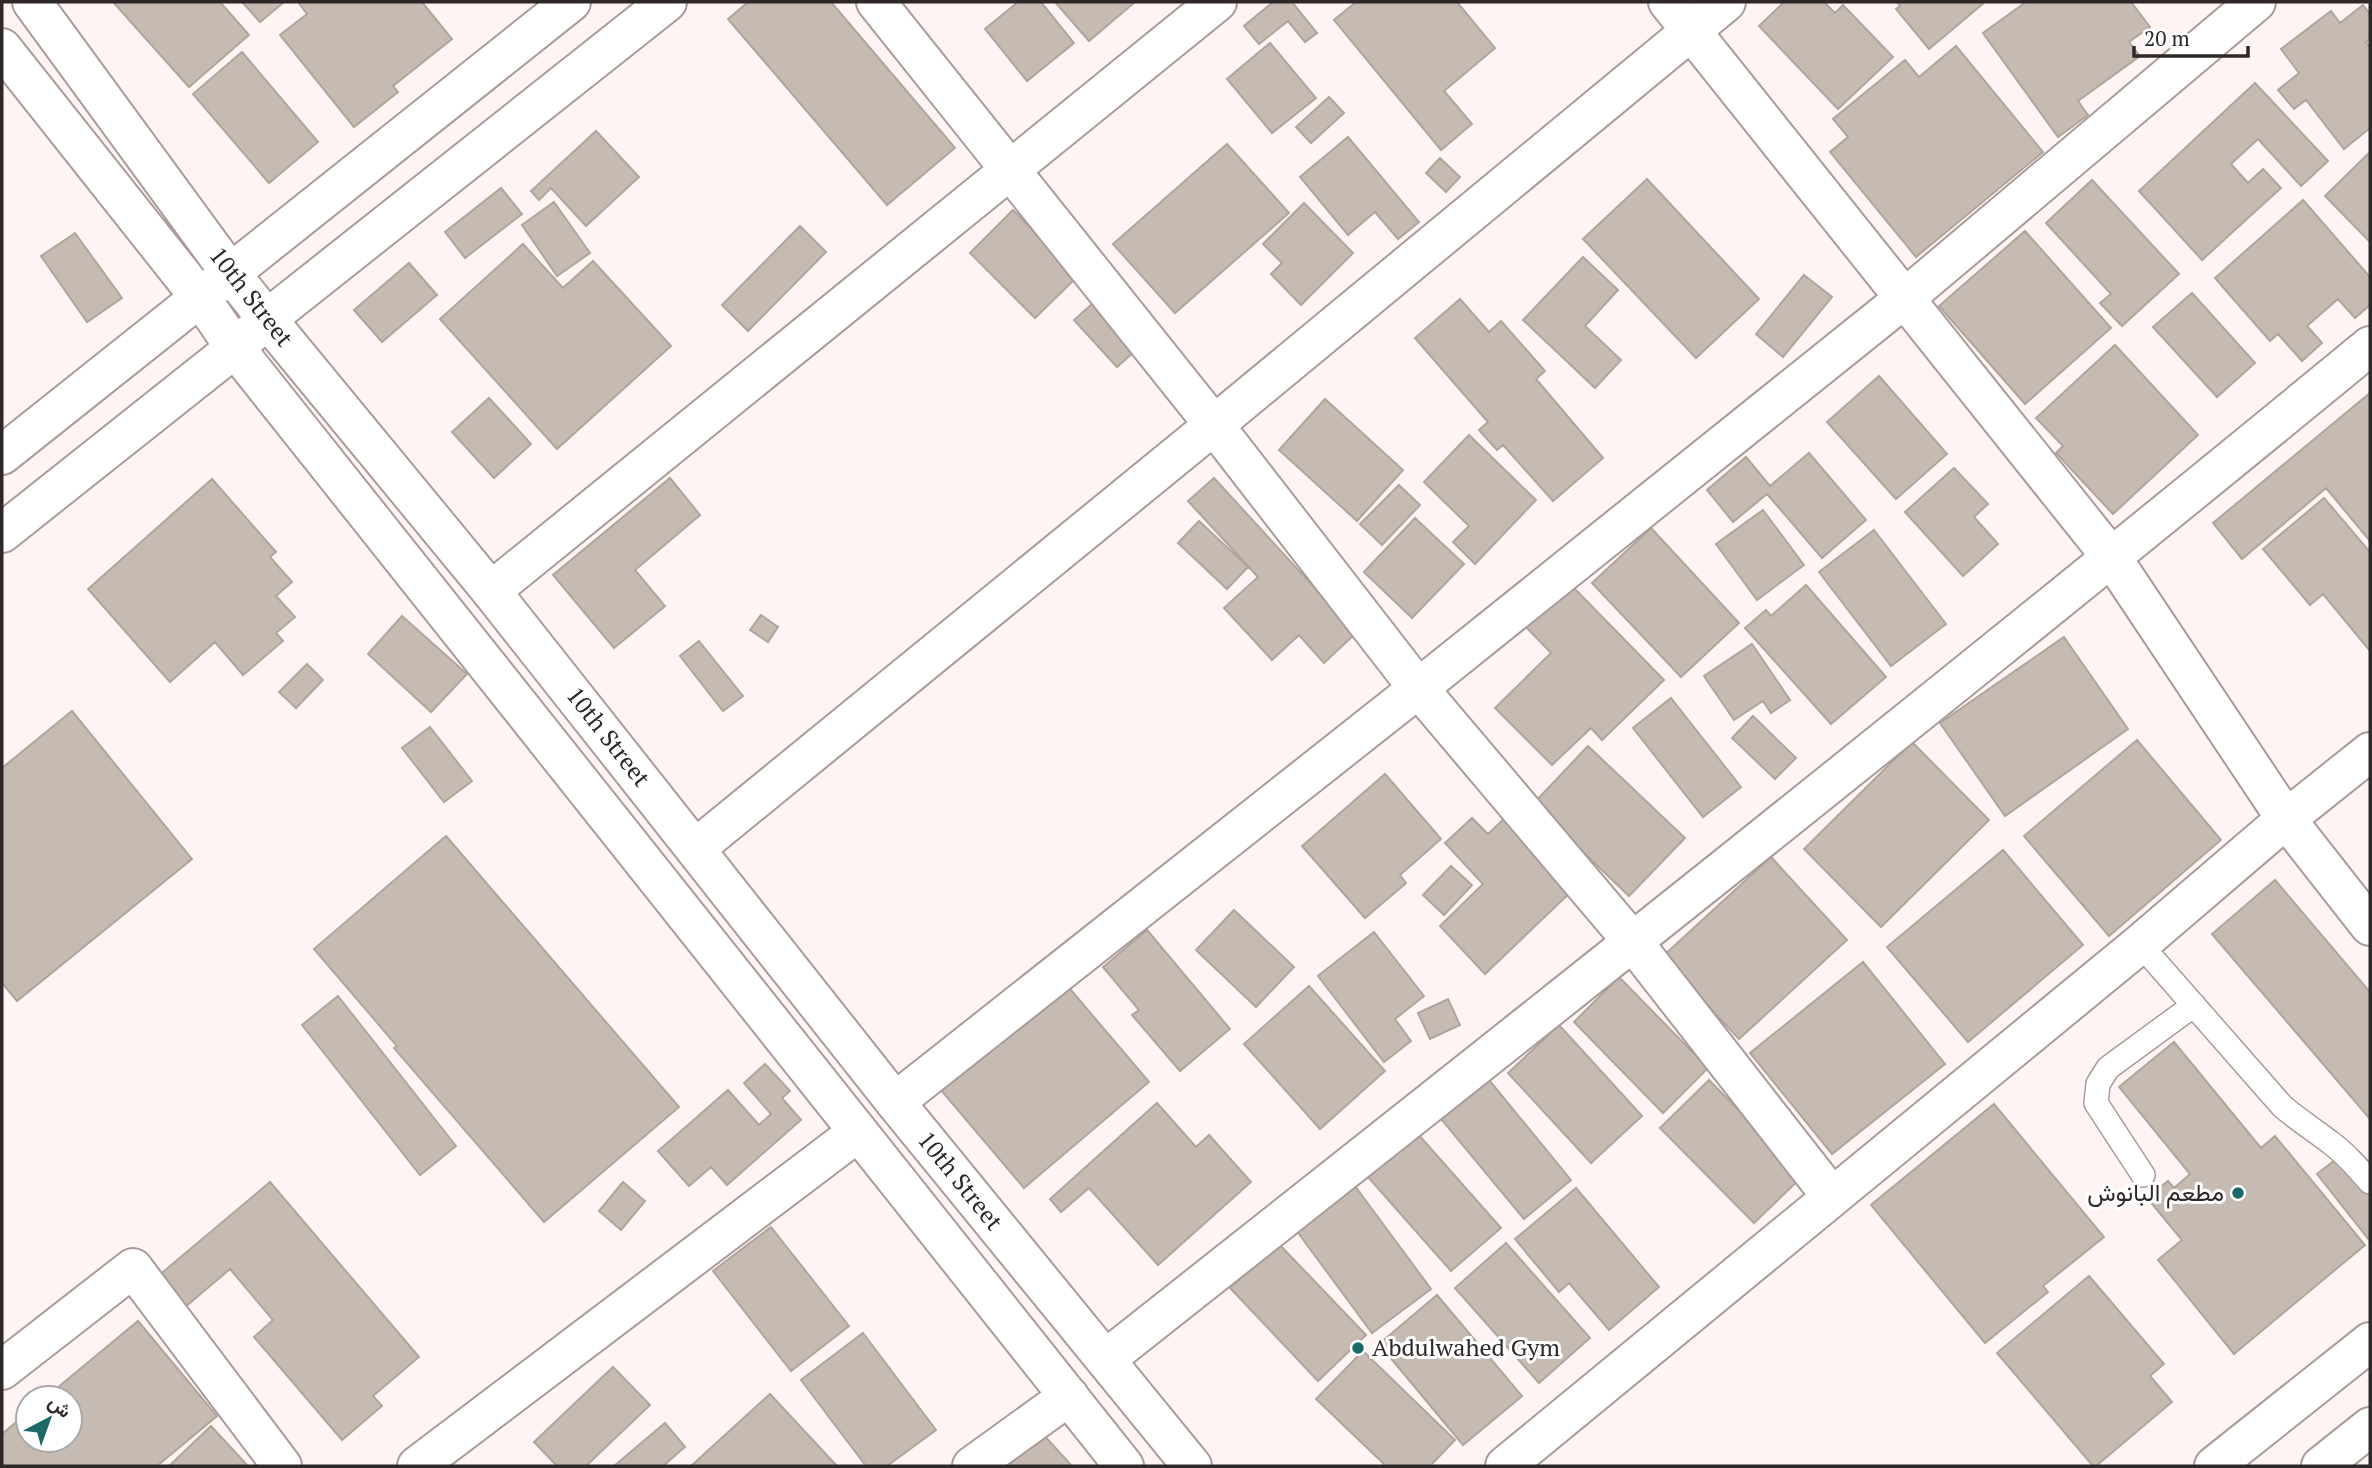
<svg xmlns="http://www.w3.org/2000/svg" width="2372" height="1468" font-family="'PT Serif',Vazirmatn,serif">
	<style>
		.building { fill: #c6bbb3; stroke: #b0a59c; stroke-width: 2 }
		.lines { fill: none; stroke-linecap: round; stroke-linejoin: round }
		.lane-casing { stroke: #aa9b99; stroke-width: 26 }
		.street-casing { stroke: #aa9b99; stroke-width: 42 }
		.secondary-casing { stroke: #aa9b99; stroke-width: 42 }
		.highway-casing { stroke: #aa9b99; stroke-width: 42 }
		.lane { stroke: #fff; stroke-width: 23 }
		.street { stroke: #fff; stroke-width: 38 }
		.secondary { stroke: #fff; stroke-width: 38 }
		.highway { stroke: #fff; stroke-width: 38 }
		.poi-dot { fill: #1c6967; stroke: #fff; stroke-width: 2.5 }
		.labels { text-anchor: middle; stroke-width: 6; stroke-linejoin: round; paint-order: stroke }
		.street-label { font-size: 24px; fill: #2e2828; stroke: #fff }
		.poi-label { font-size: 24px; fill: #2e2828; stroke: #fff; text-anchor: end }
	</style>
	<rect width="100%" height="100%" fill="#fef4f3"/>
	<path class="building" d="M113,2H220L249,35L189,87Z
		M242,2H284L260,22Z
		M298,2H422L452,39L393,86L398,92L354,127L280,35L307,14Z
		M748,2H831L955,148L887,205L728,19Z
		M1018,2H1041L1074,43L1027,81L985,29Z
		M1055,2H1135L1089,41Z
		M1273,2H1292L1317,33L1305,42L1288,21L1259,44L1244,26Z
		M1356,2H1457L1495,48L1444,91L1472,124L1441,150L1334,20Z
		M1784,2H1824L1835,13L1843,5L1893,57L1838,109L1759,26Z
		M1897,2H1985L1929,49L1896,9L1900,6Z
		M2026,2H2131L2150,27L2129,42L2140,56L2078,101L2088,115L2058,137L1983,33Z
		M2363,5L2370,14V38L2366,42L2370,48V128L2344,149L2306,100L2294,109L2278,90L2299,73L2281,49L2331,11L2340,23Z
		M1270,43L1316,98L1272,133L1227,79Z
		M1956,46L2043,152L1916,257L1830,152L1848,137L1833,119L1905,60L1919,77Z
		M242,52L318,142L269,183L193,94Z
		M2255,83L2328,161L2301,186L2258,139L2231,164L2248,183L2263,169L2281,188L2202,260L2139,191Z
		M1329,97L1344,113L1311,143L1296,127Z
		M596,131L639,177L586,226L551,188L539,200L531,191Z
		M1348,137L1419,222L1398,239L1375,212L1348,235L1300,177Z
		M1227,144L1289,213L1175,313L1113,244Z
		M2370,152V242L2325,196Z
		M1440,158L1460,177L1446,192L1426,173Z
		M1647,179L1759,299L1696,358L1583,239Z
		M2092,180L2179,274L2122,326L2100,303L2111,294L2046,223Z
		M501,188L522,214L465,258L445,232Z
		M2303,200L2370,277V305L2355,318L2338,299L2307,326L2322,343L2302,361L2278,334L2270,341L2215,278Z
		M554,202L590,253L557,276L522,225Z
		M1304,203L1353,253L1301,305L1271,274L1282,263L1263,244Z
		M1013,210L1078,276L1035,318L970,253Z
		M800,226L826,252L748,331L722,305Z
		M2025,231L2111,328L2025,404L1939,306Z
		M75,233L122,298L87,322L41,256Z
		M523,244L563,288L593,261L671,346L557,449L440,319Z
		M1583,257L1618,290L1585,326L1621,360L1595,388L1523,320Z
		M409,263L437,295L382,342L354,310Z
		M1804,275L1832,297L1783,357L1756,334Z
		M2192,293L2255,363L2217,397L2153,327Z
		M1460,299L1489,332L1501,321L1545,371L1536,379L1603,458L1553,501L1503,445L1497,450L1479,430L1488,422L1415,338Z
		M1092,304L1135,351L1117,367L1074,320Z
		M2115,345L2198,435L2113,514L2056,453L2063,446L2036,418Z
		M1879,376L1947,454L1896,499L1827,422Z
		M2370,393V541L2326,488L2242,559L2213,523Z
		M489,398L531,444L494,478L452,432Z
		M1325,399L1403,470L1357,521L1279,450Z
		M1469,435L1536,500L1475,564L1453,542L1469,526L1424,482Z
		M1809,453L1866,520L1822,558L1767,494L1733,522L1707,490L1746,457L1770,486Z
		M1954,468L1988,504L1974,517L1998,544L1963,576L1905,512Z
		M670,478L700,515L635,570L665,606L614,648L553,575Z
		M1214,478L1356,633L1324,663L1299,635L1272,660L1224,608L1258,577L1188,501Z
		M212,479L276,552L270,557L292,582L276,596L295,617L276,633L283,641L243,675L215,642L170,682L88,589Z
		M1399,485L1420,505L1382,545L1360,524Z
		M2324,498L2370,552V651L2323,594L2310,605L2263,549Z
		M1763,510L1804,565L1757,600L1716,544Z
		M1415,518L1464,564L1412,618L1364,572Z
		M1199,521L1248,567L1227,589L1178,543Z
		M1651,528L1739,623L1681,677L1592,583Z
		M1874,530L1946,624L1891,666L1819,572Z
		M1570,584L1664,680L1602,740L1591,728L1552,765L1495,708L1551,653L1526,627Z
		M1806,585L1886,677L1831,724L1745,628L1766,610L1771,616Z
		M761,615L778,627L768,642L750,630Z
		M402,616L467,674L431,712L368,654Z
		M2064,637L2128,729L2005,816L1940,723Z
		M699,641L743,696L723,711L680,656Z
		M1752,644L1790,700L1771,713L1763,701L1734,720L1704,676Z
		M307,664L323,680L296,708L279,692Z
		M1671,698L1741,787L1703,817L1633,728Z
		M72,711L192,859L17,1001L2,983V768Z
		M1753,716L1796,758L1775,779L1732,738Z
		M430,727L472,781L444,802L402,748Z
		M2137,740L2221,840L2109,936L2024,836Z
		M1912,742L1989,820L1881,927L1804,849Z
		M1588,746L1685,838L1629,896L1533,804Z
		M1385,774L1441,839L1400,875L1406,883L1365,918L1302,846Z
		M1507,816L1575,888L1485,974L1440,926L1483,884L1445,843L1472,818L1488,834Z
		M446,836L679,1107L544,1222L394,1048L397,1046L314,949Z
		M2003,850L2083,945L1968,1042L1887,947Z
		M1771,857L1847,940L1739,1039L1662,957Z
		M1451,866L1472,885L1444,915L1423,895Z
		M2275,880L2370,992V1119L2212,934Z
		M1234,910L1294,967L1256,1007L1196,950Z
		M1147,930L1230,1029L1180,1071L1132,1015L1139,1010L1103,967Z
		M1374,932L1424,996L1395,1019L1411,1041L1384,1062L1318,976Z
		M1863,962L1945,1064L1832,1154L1750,1053Z
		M1060,977L1149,1082L1024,1188L935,1083Z
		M1619,977L1708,1068L1663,1113L1574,1022Z
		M1309,986L1385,1071L1320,1129L1244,1044Z
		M338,996L456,1146L420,1175L302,1025Z
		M1448,999L1460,1025L1430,1039L1418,1013Z
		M1559,1025L1642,1116L1591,1163L1508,1073Z
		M2174,1042L2261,1148L2275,1136L2365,1245L2234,1354L2158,1260L2182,1240L2147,1198L2168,1181L2174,1188L2190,1174L2119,1087Z
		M765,1064L790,1091L782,1098L801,1120L727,1185L711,1167L689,1186L658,1151L728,1090L759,1125L771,1114L744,1083Z
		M1489,1080L1571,1180L1524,1219L1441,1119Z
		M1709,1080L1803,1176L1754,1223L1660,1128Z
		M1157,1103L1196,1147L1209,1135L1251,1182L1158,1265L1089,1188L1061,1212L1050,1199Z
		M1994,1104L2104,1237L2043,1286L2048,1292L1985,1343L1871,1205Z
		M1417,1133L1501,1228L1451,1271L1368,1177Z
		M2343,1154L2370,1188V1241L2317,1174Z
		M270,1182L419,1357L373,1396L382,1406L342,1440L254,1337L273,1320L230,1269L184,1308L157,1277Z
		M623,1182L645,1201L621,1230L599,1211Z
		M1355,1186L1431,1289L1372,1333L1296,1230Z
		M1576,1188L1659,1287L1609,1330L1569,1283L1559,1292L1515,1239Z
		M771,1227L849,1326L791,1371L713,1271Z
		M1278,1243L1366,1335L1318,1381L1230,1288Z
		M1506,1243L1590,1338L1539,1383L1455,1288Z
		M2089,1276L2164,1364L2150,1376L2172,1402L2096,1466H2093L1997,1353Z
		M1437,1295L1522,1396L1463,1445L1379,1344Z
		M138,1321L217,1416L157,1466H2V1434L28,1412V1440H70V1398H45Z
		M863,1333L936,1430L887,1466H866L801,1380Z
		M1363,1351L1455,1440L1430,1466H1386L1316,1399Z
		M613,1367L650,1405L586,1466H557L534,1442Z
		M770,1394L837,1466H691Z
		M665,1423L685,1447L663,1466H614Z
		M211,1426L248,1466H169Z
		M1040,1431L1072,1466H1000Z"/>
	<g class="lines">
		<defs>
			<path id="lane" d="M2140,944L2282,1106C2297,1119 2314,1130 2331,1143C2346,1154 2358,1168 2370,1182
				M2143,1175L2096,1103L2098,1084L2108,1068L2194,1005"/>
			<path id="street" d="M876,2L1214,425L1414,683L1633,942L1832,1197
				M1668,2L2112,558L2286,819L2370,926
				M491,591L1217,2
				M696,848L1214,425L1726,2
				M895,1102L1420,687L1905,298L2256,2
				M1106,1359C1530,1024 1953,689 2370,346
				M2,1370L133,1268L282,1466
				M417,1466L858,1132
				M972,1466L1069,1396
				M1505,1466L2140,944L2286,819L2370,752"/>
			<path id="secondary" d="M32,2L231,274L267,319L491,591L895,1102L1192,1466
				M2,48L205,304L235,348L1124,1466
				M2,455L571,2
				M2,533L235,348L267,319L667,2
				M2214,1466L2370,1342"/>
			<path id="highway" d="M2321,1466L2370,1427"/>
		</defs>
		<use href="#lane" class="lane-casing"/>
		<use href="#street" class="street-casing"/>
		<use href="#secondary" class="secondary-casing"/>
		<use href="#highway" class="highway-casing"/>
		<use href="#lane" class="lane"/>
		<use href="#street" class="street"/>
		<use href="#secondary" class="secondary"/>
		<use href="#highway" class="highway"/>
	</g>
	<g class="poi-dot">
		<circle cx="2238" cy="1193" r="7"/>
		<circle cx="1358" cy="1348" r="7"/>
	</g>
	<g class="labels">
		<g class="street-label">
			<text transform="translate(251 297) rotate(52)" y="8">10th Street</text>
			<text transform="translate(608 737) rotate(52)" y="8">10th Street</text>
			<text transform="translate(960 1181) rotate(51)" y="8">10th Street</text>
		</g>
		<g class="poi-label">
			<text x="2224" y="1201">مطعم البانوش</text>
			<text x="1372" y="1356" text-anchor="start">Abdulwahed Gym</text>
		</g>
	</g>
	<rect width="2372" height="1468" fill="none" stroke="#2e2828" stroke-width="7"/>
	<g transform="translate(49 1419) rotate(41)"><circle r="33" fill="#ffffff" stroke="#aba9a9" stroke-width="2"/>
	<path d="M0-5L12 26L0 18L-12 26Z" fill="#1c6967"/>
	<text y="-10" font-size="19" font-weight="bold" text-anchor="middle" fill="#2e2828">ش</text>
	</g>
	<path d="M2134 46v10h114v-10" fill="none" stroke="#2e2828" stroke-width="3.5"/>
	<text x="2144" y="46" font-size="21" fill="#2e2828" stroke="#ffffff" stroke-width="5" paint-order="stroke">20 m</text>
</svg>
